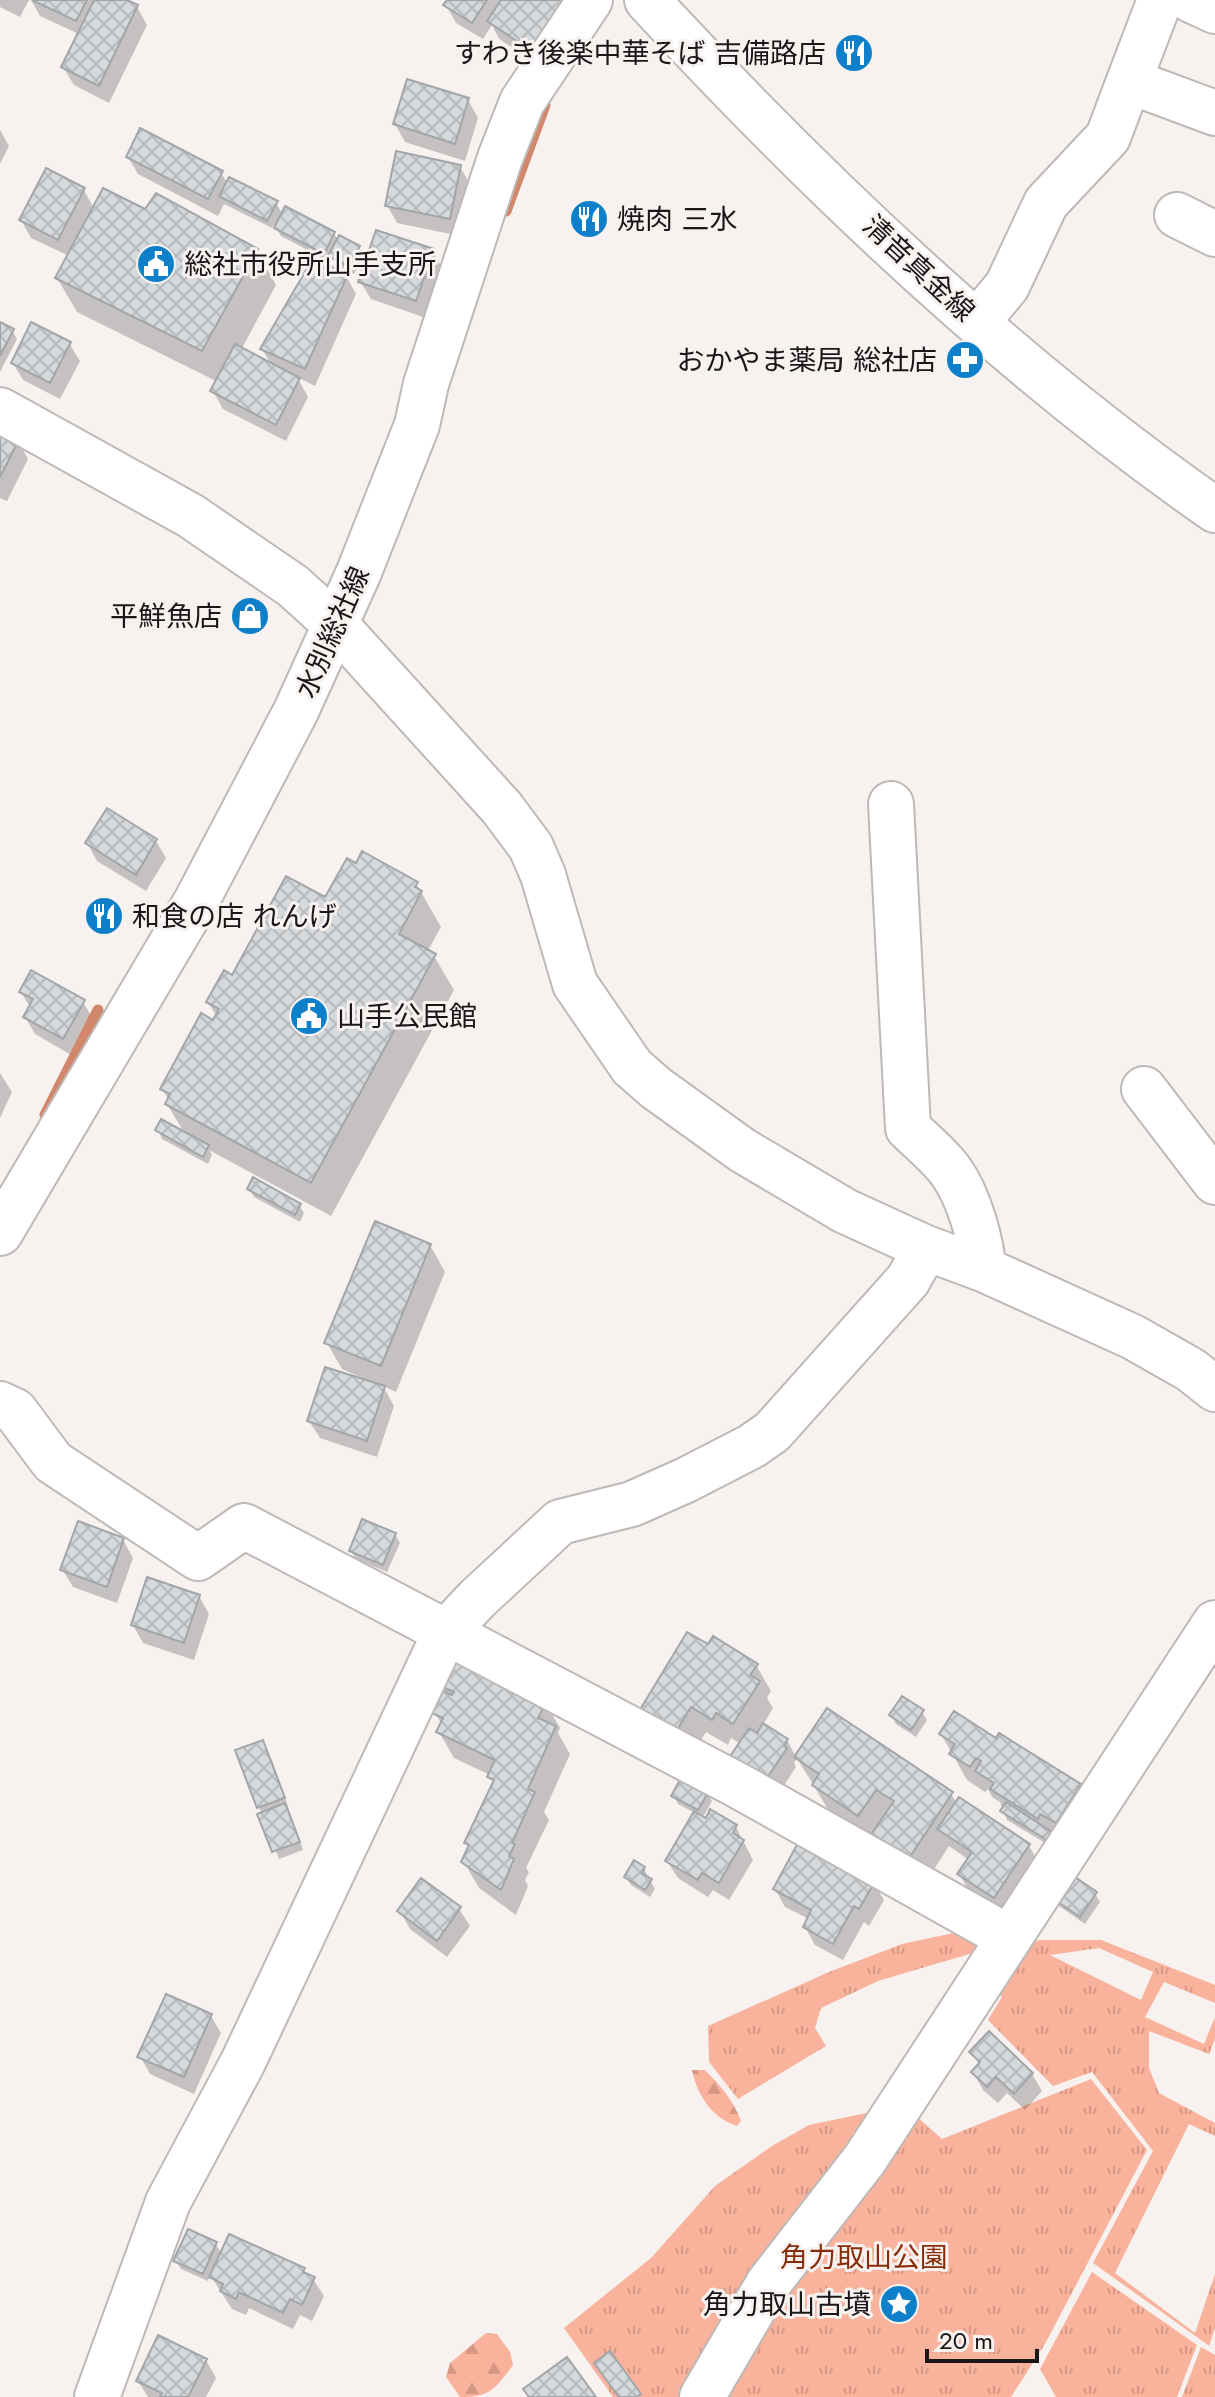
<svg xmlns="http://www.w3.org/2000/svg" width="1215" height="2397" font-family="Jost,'Noto Sans JP',sans-serif">
	<style>
		.grass { fill: url(#grass-tufts); fill-rule: evenodd }
		.forest { fill: url(#forest-firs) }
		.shadow { fill: #0003 }
		.lines { fill: none; stroke-linecap: round; stroke-linejoin: round }
		.stream { stroke: #d2866c; stroke-width: 11 }
		.building { fill: url(#building-cross-hatch); stroke: #a2a6a9; stroke-width: 2 }
		.minor-casing { stroke: #beb9b7; stroke-width: 48 }
		.major-casing { stroke: #beb9b7; stroke-width: 48 }
		.minor { stroke: #fff; stroke-width: 44 }
		.major { stroke: #fff; stroke-width: 44 }
		.labels { text-anchor: middle; stroke-width: 6; stroke-linejoin: round; paint-order: stroke }
		.poi-label { font-size: 28px; fill: #191717; stroke: #f7f2f0; text-anchor: end }
		.street-label { font-size: 28px; fill: #191717; stroke: #f7f2f0 }
		.park-label { font-size: 28px; fill: #882d07; stroke: #f7f2f0 }
	</style>
	<defs>
		<pattern id="grass-tufts" width="24" height="20" patternUnits="userSpaceOnUse" patternTransform="scale(2)"><rect width="24" height="20" fill="#f9b29b"/><path d="M3 7l-1-3M5 7V3M7 7l1-3M15 17l-1-3M17 17v-4M19 17l1-3" fill="none" stroke="#d59885"/></pattern>
		<pattern id="forest-firs" width="22" height="20" patternUnits="userSpaceOnUse" patternTransform="scale(2)"><rect width="22" height="20" fill="#f9b29b"/><path d="M5 1l3.5 6h-7zM16 11l3.5 6h-7z" fill="#d59885"/></pattern>
		<pattern id="building-cross-hatch" width="8" height="8" patternUnits="userSpaceOnUse" patternTransform="scale(2)"><rect width="8" height="8" fill="#d5d9dc"/><path d="M0 0l8 8M0 8l8-8" fill="none" stroke="#b6babc"/></pattern>
	</defs>
	<rect width="100%" height="100%" fill="#f7f2f0"/>
	<path class="grass" d="M963,1931L980,1944L976,1952L878,1981L821,2008L815,2028L826,2046L738,2099L709,2062L708,2026L829,1972L902,1944Z
		M1040,1940H1101L1215,1985V2003L1164,1982L1145,2017L1204,2044L1215,2017V2039L1209,2054L1149,2031V2068L1159,2093L1215,2123V2136L1189,2124L1115,2273L1195,2333L1215,2274V2328L1209,2346L1215,2350L1093,2263L1153,2151L1092,2072L1053,2086L988,2020L1002,1997L994,1990L1031,1942ZM1099,1948L1153,1972L1141,2000L1050,1955Z
		M1091,2079L1147,2150L1045,2344L1011,2397H613L564,2328L651,2258L715,2186L772,2146L809,2125L881,2110L915,2115L942,2139Z
		M1092,2272L1197,2345L1177,2397H1056L1040,2369Z
		M1201,2347L1215,2355V2397H1182Z"/>
	<path class="forest" d="M692,2070H705C720,2085 734,2101 741,2121L737,2126C712,2118 697,2095 692,2070Z
		M486,2333L497,2334L510,2352L513,2365C495,2389 491,2397 460,2397L446,2377L450,2363Z"/>
	<path class="shadow" d="M0,0H29L20,17L0,7Z
		M31,0H123L137,7L147,25L109,103L74,85L63,67L79,34L40,16Z
		M449,0H564L541,66L499,39L492,25L483,39L456,23L446,5Z
		M468,100L478,118L465,161L405,142L395,124Z
		M0,130L9,146L0,164Z
		M128,157L221,173L228,184L276,203L283,215L334,233L338,241L358,247L363,256L354,274L335,264L331,256L328,261L281,236L274,225L272,228L224,204L218,216L138,174Z
		M460,167L470,184L460,236L397,223L387,205Z
		M83,189L94,208L146,212L257,251L276,285L241,350L272,366L262,349L346,276L356,294L315,386L297,377L308,397L286,441L223,409L213,391L218,382L77,312L57,278L69,256L31,238L21,220Z
		M432,251L443,269L426,318L371,299L360,281Z
		M0,324L12,330L17,339L0,372Z
		M69,343L80,361L60,399L23,380L13,363Z
		M0,432L18,441L28,459L7,501L0,498Z
		M107,811L156,841L166,858L146,891L97,861L87,843Z
		M416,883L441,927L427,952L434,956L454,990L331,1216L209,1150L212,1155L208,1164L162,1139L158,1130L185,1134L167,1104L169,1100L162,1089L217,1017L208,1002L233,978L326,900Z
		M21,992L83,1002L93,1019L73,1056L35,1034L25,1017L30,1007Z
		M0,1073L12,1092L0,1118Z
		M249,1188L299,1205L304,1213L300,1222L254,1197Z
		M430,1245L445,1272L396,1392L383,1386L394,1406L377,1457L320,1438L309,1421L362,1378L342,1369L327,1343Z
		M395,1534L400,1543L387,1572L356,1559L351,1551Z
		M123,1540L133,1558L117,1603L73,1587L62,1569Z
		M199,1596L209,1614L194,1660L143,1643L133,1625Z
		M709,1647L756,1665L771,1691L767,1698L773,1708L763,1725L787,1740L796,1757L951,1794L957,1803L1029,1846L1039,1863L1005,1915L970,1892L959,1874L969,1860L949,1846L923,1886L825,1817L829,1811L797,1758L794,1763L796,1767L776,1798L741,1744L731,1738L728,1745L706,1732L689,1760L656,1739Z
		M442,1686L545,1702L560,1728L558,1733L570,1754L544,1812L549,1820L526,1868L529,1872L525,1880L528,1886L516,1915L479,1888L464,1862L470,1848L467,1843L494,1785L490,1775L454,1758L439,1732L442,1725L435,1713L448,1696Z
		M922,1712L927,1720L916,1737L896,1724L891,1715Z
		M941,1734L996,1741L1079,1785L1094,1811L1052,1847L1007,1820L1000,1802L992,1797L988,1789L985,1792L967,1780Z
		M262,1743L272,1760L303,1850L279,1859L238,1752Z
		M707,1792L712,1801L702,1819L736,1827L753,1860L729,1900L713,1890L708,1897L678,1878L667,1861L695,1813L678,1804L674,1796Z
		M644,1869L655,1889L650,1897L631,1885L626,1877Z
		M873,1882L884,1900L869,1926L864,1922L843,1960L815,1945L805,1927L809,1919L785,1907L775,1889Z
		M1095,1894L1100,1902L1085,1924L1059,1906L1054,1898Z
		M459,1909L470,1926L447,1957L410,1929L400,1911Z
		M211,2016L221,2033L194,2094L150,2074L140,2056Z
		M972,2052L1032,2074L1042,2091L1025,2110L1007,2093L998,2103L983,2090L973,2072L980,2066Z
		M215,2243L222,2254L303,2270L307,2276L313,2279L324,2296L312,2321L300,2315L293,2329L249,2308L246,2315L232,2309L210,2275L208,2281L181,2269L176,2261Z
		M206,2360L216,2378L206,2397H148L138,2381Z"/>
	<g class="lines">
		<path class="stream" d="M506,211L545,105
			M45,1115L98,1010"/>
	</g>
	<path class="building" d="M32,0H87L76,21Z
		M94,0H127L138,5L99,86L61,67Z
		M447,0H487L472,23L443,5Z
		M501,0H563L530,50L487,21Z
		M407,79L469,98L455,144L393,124Z
		M140,128L223,171L208,199L126,157Z
		M396,151L461,165L450,219L385,206Z
		M46,168L85,188L58,240L19,220Z
		M229,177L278,201L267,221L219,196Z
		M103,188L145,209L156,193L258,249L202,351L55,278Z
		M285,206L335,232L324,254L274,228Z
		M376,230L434,249L416,301L358,282Z
		M339,235L360,246L349,267L328,256Z
		M313,258L348,274L305,369L260,349Z
		M0,322L14,329L0,356Z
		M31,322L71,342L50,383L11,363Z
		M235,344L300,378L276,425L210,391Z
		M0,430L19,440L0,477Z
		M107,808L157,839L136,875L85,843Z
		M362,851L418,882L415,887L422,891L399,934L436,954L311,1183L165,1104L170,1094L160,1089L201,1013L213,1020L219,1009L206,1002L224,970L232,975L286,876L325,897L347,858L356,863Z
		M31,970L85,1000L63,1039L23,1017L33,999L19,992Z
		M161,1119L209,1145L203,1157L155,1130Z
		M253,1177L301,1204L295,1215L247,1189Z
		M375,1221L431,1244L381,1366L324,1343Z
		M325,1367L385,1386L367,1441L307,1421Z
		M362,1519L396,1533L383,1565L349,1551Z
		M78,1521L124,1538L107,1587L60,1570Z
		M147,1577L200,1595L184,1643L131,1625Z
		M687,1632L708,1644L713,1636L758,1664L750,1675L760,1681L733,1724L716,1713L712,1720L691,1707L674,1735L638,1713Z
		M456,1651L547,1701L538,1718L556,1726L528,1789L535,1792L512,1843L515,1844L509,1856L514,1859L501,1890L461,1862L469,1845L464,1843L494,1780L487,1777L495,1760L436,1732L443,1718L432,1713L443,1691L452,1695L454,1692L440,1686Z
		M902,1696L924,1710L911,1730L889,1715Z
		M827,1708L953,1792L907,1861L870,1836L894,1801L876,1790L858,1816L812,1785L819,1774L794,1757Z
		M954,1711L996,1738L999,1733L1081,1784L1056,1823L1040,1814L1038,1819L990,1789L994,1783L975,1771L981,1761L976,1758L970,1767L949,1754L955,1744L939,1734Z
		M763,1723L788,1739L784,1746L787,1748L765,1781L729,1758L749,1728L757,1733Z
		M263,1740L285,1798L257,1808L235,1750Z
		M682,1776L709,1791L698,1810L671,1796Z
		M959,1797L1030,1844L994,1898L957,1874L972,1852L937,1829Z
		M1006,1802L1052,1832L1047,1840L1000,1811Z
		M285,1803L300,1842L272,1852L257,1814Z
		M710,1809L737,1825L733,1833L744,1840L719,1883L702,1873L698,1880L665,1861L694,1811L706,1818Z
		M800,1839L875,1881L859,1909L854,1906L833,1944L803,1927L811,1910L773,1889Z
		M634,1860L645,1867L642,1873L652,1879L645,1890L624,1877Z
		M1069,1873L1097,1892L1080,1917L1052,1898Z
		M421,1878L461,1907L437,1941L397,1911Z
		M166,1994L212,2014L184,2077L137,2057Z
		M989,2031L1033,2073L1014,2094L996,2077L987,2087L971,2072L980,2062L969,2052Z
		M188,2229L217,2242L203,2274L173,2261Z
		M229,2234L305,2268L303,2272L315,2277L302,2305L290,2299L283,2313L239,2292L236,2299L220,2291L223,2284L209,2277Z
		M158,2335L207,2359L188,2397H160L162,2393L136,2381Z
		M610,2351L641,2394L636,2397H619L594,2363Z
		M567,2357L596,2397H529L523,2389Z"/>
	<g class="lines">
		<defs>
			<path id="minor" d="M1191,0L1215,11
				M1129,81L1160,0
				M1177,215L1215,234
				M977,322L1007,286L1046,203L1108,137L1129,81L1215,113
				M0,410L191,516L293,586L335,624L502,808L531,847L543,875L575,984L632,1067L656,1088L742,1150L845,1211L926,1248L983,1269L1133,1337L1191,1370L1215,1389
				M891,804L908,1128C922,1142 941,1157 952,1173C968,1196 982,1241 983,1269
				M1144,1089L1215,1182
				M0,1404L15,1411L53,1462L198,1558L244,1526L739,1786L1008,1937
				M97,2397L168,2202L243,2062L445,1633L477,1599L560,1522L632,1504L686,1480L752,1446L772,1432L908,1280L926,1248
				M702,2397L768,2284L865,2159L1215,1623"/>
			<path id="major" d="M647,0C817,184 1010,367 1215,510
				M0,1233L197,900L296,711L359,572L417,425L426,384L500,158L522,102L590,0"/>
		</defs>
		<use href="#minor" class="minor-casing"/>
		<use href="#major" class="major-casing"/>
		<use href="#minor" class="minor"/>
		<use href="#major" class="major"/>
	</g>
	<defs>
		<symbol id="restaurant-disc" viewBox="-11 -11 22 22"><circle r="9.5" fill="#0d80c9" stroke="#f7f2f0"/><path d="M-5-6h1v4h1v-4h1v4h1v-4h1v5L-1.5 .5V6h-2V.5L-5-1ZM5-6V6H3V1.5H1.5Q1.5-4 5-6Z" fill="#fff"/></symbol>
		<symbol id="civic-disc" viewBox="-11 -11 22 22"><circle r="9.5" fill="#0d80c9" stroke="#f7f2f0"/><path d="M-.6-6.5H3V-4.5H.6V-3L4-1V1h2V6H-6V1h2V-1L-.6-3ZM-1.2 2.5V6h2.4V2.5Z" fill="#fff"/></symbol>
		<symbol id="pharmacy-disc" viewBox="-11 -11 22 22"><circle r="9.5" fill="#0d80c9" stroke="#f7f2f0"/><path d="M-2-6h4v4h4v4h-4v4h-4v-4h-4v-4h4Z" fill="#fff"/></symbol>
		<symbol id="shop-disc" viewBox="-11 -11 22 22"><circle r="9.5" fill="#0d80c9" stroke="#f7f2f0"/><path d="M-5-2.5h2.3a2.7 3.5 0 0 1 5.4 0H5L5.5 6h-11ZM-1.5-2.5h3a1.5 2.3 0 0 0-3 0Z" fill="#fff"/></symbol>
		<symbol id="sight-disc" viewBox="-11 -11 22 22"><circle r="9.5" fill="#0d80c9" stroke="#f7f2f0"/><path d="M0-6L1.8-2.2L6-1.7L2.9 1.2L3.7 5.4L0 3.3L-3.7 5.4L-2.9 1.2L-6-1.7L-1.8-2.2Z" fill="#fff"/></symbol>
	</defs>
	<g fill-rule="evenodd">
		<use href="#restaurant-disc" x="832" y="31" width="44" height="44"/>
		<use href="#restaurant-disc" x="567" y="197" width="44" height="44"/>
		<use href="#civic-disc" x="134" y="242" width="44" height="44"/>
		<use href="#pharmacy-disc" x="943" y="338" width="44" height="44"/>
		<use href="#shop-disc" x="228" y="594" width="44" height="44"/>
		<use href="#restaurant-disc" x="82" y="894" width="44" height="44"/>
		<use href="#civic-disc" x="287" y="994" width="44" height="44"/>
		<use href="#sight-disc" x="877" y="2282" width="44" height="44"/>
	</g>
	<g class="labels">
		<g class="poi-label">
			<text x="826" y="63">すわき後楽中華そば 吉備路店</text>
			<text x="617" y="229" text-anchor="start">焼肉 三水</text>
			<text x="184" y="274" text-anchor="start">総社市役所山手支所</text>
			<text x="937" y="370">おかやま薬局 総社店</text>
			<text x="222" y="626">平鮮魚店</text>
			<text x="132" y="926" text-anchor="start">和食の店 れんげ</text>
			<text x="337" y="1026" text-anchor="start">山手公民館</text>
			<text x="871" y="2314">角力取山古墳</text>
		</g>
		<g class="street-label">
			<text transform="translate(919 268) rotate(43)" y="10">清音真金線</text>
			<text transform="translate(332 632) rotate(-66)" y="10">水別総社線</text>
		</g>
		<g class="park-label">
			<text x="864" y="2267">角力取山公園</text>
		</g>
	</g>
	<path d="M927 2349v12h110v-12" fill="none" stroke="#191717" stroke-width="4"/>
	<text x="939" y="2349" font-size="24" fill="#191717" stroke="#f7f2f0" stroke-width="6" paint-order="stroke">20 m</text>
</svg>
